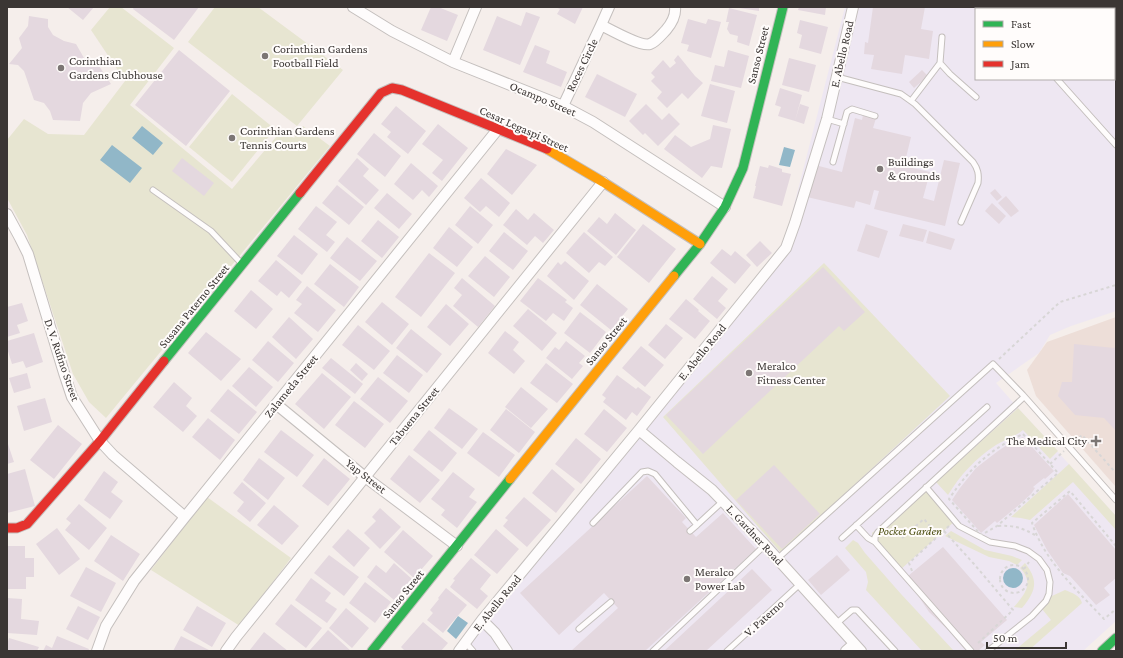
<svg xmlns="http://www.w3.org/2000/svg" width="1123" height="658" font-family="'Crimson Pro',serif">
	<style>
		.commercial { fill: #eee7f2; fill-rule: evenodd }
		.built { fill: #edded8 }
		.green { fill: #e7e5d1 }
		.water { fill: #91b7c8 }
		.building { fill: #e4d8df }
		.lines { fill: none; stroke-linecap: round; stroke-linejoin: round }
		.lane-casing { stroke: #c4bfbd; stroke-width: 7 }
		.street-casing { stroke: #c4bfbd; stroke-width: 12 }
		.fast-casing { stroke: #c4bfbd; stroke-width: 11 }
		.slow-casing { stroke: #c4bfbd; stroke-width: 11 }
		.jam-casing { stroke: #c4bfbd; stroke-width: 11 }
		.path { stroke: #d8d6d6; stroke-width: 2; stroke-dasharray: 3 3; stroke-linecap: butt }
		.lane { stroke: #fefcfc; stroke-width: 5 }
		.street { stroke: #fefcfc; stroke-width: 10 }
		.fast { stroke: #30b455; stroke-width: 9 }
		.slow { stroke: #ff9f0a; stroke-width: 9 }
		.jam { stroke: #e5322d; stroke-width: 9 }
		.poi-dot { fill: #7c7674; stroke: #fffcfb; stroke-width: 1.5 }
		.labels { text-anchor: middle; stroke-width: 4; stroke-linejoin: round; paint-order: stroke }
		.poi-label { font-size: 12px; fill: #3b3634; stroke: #fffcfb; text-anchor: start }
		.street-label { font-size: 12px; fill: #3b3634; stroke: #fffcfb }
		.park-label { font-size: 12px; font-style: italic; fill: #4c4e11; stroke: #fffcfb }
	</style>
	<rect width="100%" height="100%" fill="#f5eeeb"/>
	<path class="commercial" d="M845,7H1116V311L1071,326L1050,335L1039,353L996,383L1018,408L1116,516V621L1083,651H454L783,248ZM976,9H1114V79H976Z"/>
	<path class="built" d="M1116,317V487L1036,396L1027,370L1047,342Z"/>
	<path class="green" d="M110,7H121L174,48L130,105L232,189L282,130L294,138L303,126L330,146L106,418L89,402L73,374L27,235L7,198V140L24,119L48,134L84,135L125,81L91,30Z
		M215,7H258L343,70L297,126L188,42Z
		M232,94L275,129L232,182L189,147Z
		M824,263L950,396L781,553L663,417Z
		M1018,408L1058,451L1050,459L1023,430C1016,436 1005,440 996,445C976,458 960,475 948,495L936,482Z
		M1069,464L1116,516V530L1073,482L1030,520L1021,518L1011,517Z
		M926,487L955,521L900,570L875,542L872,533Z
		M207,497L291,558L240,626L151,570Z
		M951,531L985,550L1012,556L1022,560L1017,565L1009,561L989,557L945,536Z
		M853,540L858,543L865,553L901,594L954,651H922L866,590L868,582L866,572L845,548Z
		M1025,563C1039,581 1036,591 1022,608L1014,607C1026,593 1034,583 1020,568Z
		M1065,590C1072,593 1080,595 1082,603L1028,651H1014L1051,620L1042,609L1052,596Z"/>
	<path class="water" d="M142,126L163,143L153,155L132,138Z
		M112,145L142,168L130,183L100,160Z
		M784,147L795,150L790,167L779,165Z
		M1003 578a10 10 0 1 1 20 0a10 10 0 1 1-20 0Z
		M458,616L468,623L456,639L447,631Z"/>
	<path class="building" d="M67,7H94L83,20Z
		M134,7H199L174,40L133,9Z
		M431,7H438L458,15L447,41L421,30Z
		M555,7H583L575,24L557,14L560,9Z
		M739,7H759V11L739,8Z
		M799,7H826L825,15L798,10Z
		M873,7H925L921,29L933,31L929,59L905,55L902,74L871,69L874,55L864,54L865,42L868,43Z
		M1053,7H1092L1090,9H1054Z
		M729,8L757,15L749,46L737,42L738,36L730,34L727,29L729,22H726Z
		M526,12L540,17L520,65L483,50L497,16L521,26Z
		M29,16L48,19V27L53,35L64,41L76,44L84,58L97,63L111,84L91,93L83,103L80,121L53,120L50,111L44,103L34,100L24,71L18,65L9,64L22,48L19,38L28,26Z
		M688,19L706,24L708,19L721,22L711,58L687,51L689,45L681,43Z
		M800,20L828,27L821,54L799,48L802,35L797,33Z
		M535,45L550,51L546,63L567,72L561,87L523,72Z
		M179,50L230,91L186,146L135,105Z
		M728,50L749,56L741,88L711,81L715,65L724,67Z
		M678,55L695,76L703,83L688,99L682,93L667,108L657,98L662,92L651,81L655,77L651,73L663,60L670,68L676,63L674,60Z
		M789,58L816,65L809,92L782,85Z
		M922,70L928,76L914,88L909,82Z
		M597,74L637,94L625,117L585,97Z
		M710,84L735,91L727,123L701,116Z
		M780,88L802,95L795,121L778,116L781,107L775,105Z
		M646,104L662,120L669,113L680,124L658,146L645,133L643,135L629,121Z
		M800,104L809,107L804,124L795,121Z
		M396,106L426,131L408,154L387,137L391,132L381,124Z
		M863,115L876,118L873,128L911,137L904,166L930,172L923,198L934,201L944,160L960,163L945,226L874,209L879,191L874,190L870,205L856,201L854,208L807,197L815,165L842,172L855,118L862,120Z
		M438,124L468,148L442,181L432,173L443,160L422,144Z
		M713,125L731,129L722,168L711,166L702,178L664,149L675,135L691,147L710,139Z
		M374,133L401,156L385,177L357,154Z
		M506,149L537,165L512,195L487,174Z
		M182,158L214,183L204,196L172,171Z
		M357,158L369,169L363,176L379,190L366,205L338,181Z
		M411,163L438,186L429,197L422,190L413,200L394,184Z
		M769,165L782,169V172L791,174L782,206L753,198L756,186H755L760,166L768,168Z
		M481,178L510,203L499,217L486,206L480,212L464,198Z
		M337,185L364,207L349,225L322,203Z
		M995,189L1002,197L997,201L990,193Z
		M387,193L412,214L399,229L374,208Z
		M1006,196L1019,211L1011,217L998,203Z
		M992,203L1006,216L999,224L985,211Z
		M316,206L337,222L326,235L335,242L327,252L298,229Z
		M470,206L493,225L478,244L455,225Z
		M516,209L528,220L534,213L554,230L543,243L535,236L527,245L503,225Z
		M615,213L636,230L616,255L587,231L599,217L607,224Z
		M378,220L399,237L382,258L361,241Z
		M643,224L676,249L649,283L617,257Z
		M866,224L888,231L879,258L857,251Z
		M903,224L927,230L923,242L899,236Z
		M449,227L473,247L457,267L433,248Z
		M929,231L955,239L951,250L926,243Z
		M504,232L528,251L513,270L489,251Z
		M584,232L613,257L605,266L599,262L589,273L566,253Z
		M294,235L318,254L302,275L277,256Z
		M347,237L377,261L360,281L330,258Z
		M760,241L772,253L757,267L746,255Z
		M722,249L731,256L735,251L751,265L735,284L710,263Z
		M429,253L455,273L421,317L395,297Z
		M485,256L510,277L494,297L468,276Z
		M276,260L302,282L289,298L281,291L277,296L258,281Z
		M565,261L589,281L574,300L547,276L558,262L561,265Z
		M330,264L359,287L344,307L314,284Z
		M823,267L865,312L844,331L839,326L703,454L666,415Z
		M712,276L728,289L718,301L726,308L717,319L693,299Z
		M462,278L495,306L478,327L453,306L462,295L454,288Z
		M538,278L567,300L565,302L573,308L564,321L553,313L546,321L520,301Z
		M597,284L628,309L611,330L580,305Z
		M307,286L336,310L318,332L294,313L302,304L296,300Z
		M251,290L273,309L256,329L234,311Z
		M686,299L699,310L698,311L710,321L695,339L669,319Z
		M382,302L409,324L392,345L365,322Z
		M22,303L28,321L17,325L20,333L7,337V307Z
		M446,304L469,324L450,346L427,327Z
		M528,309L557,333L542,351L513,326Z
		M580,312L606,332L590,353L564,333Z
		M289,317L313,339L296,359L272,337Z
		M666,324L683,338L665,359L648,345Z
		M358,325L390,351L374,370L342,345Z
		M411,329L442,354L427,373L396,348Z
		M505,331L519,342L513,350L525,361L514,374L488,353Z
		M206,332L241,359L221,381L188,353Z
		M34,333L43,362L26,368L23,361L12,364L7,348V341Z
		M268,341L294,363L278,382L252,360Z
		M566,341L585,356L579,363L583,366L572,379L546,358L555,347L559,350Z
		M1074,344L1114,348L1116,346V431L1104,418L1075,415L1058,396L1062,382H1072Z
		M641,346L664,365L645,387L622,368Z
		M397,355L423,375L409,393L383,373Z
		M331,358L363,384L355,394L322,368Z
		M356,363L368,374L362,381L350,370Z
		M546,363L573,384L557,403L530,383Z
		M249,367L273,387L256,407L232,386Z
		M27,373L31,388L14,393L9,378Z
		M322,373L351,397L324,429L295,404Z
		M617,375L636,389L638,387L651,397L637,416L632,412L626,420L603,402L606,398L602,395Z
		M378,377L408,401L390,423L360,399Z
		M174,382L192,398L186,406L197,416L183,432L153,407Z
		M521,387L548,409L531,428L505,407Z
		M228,389L257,412L239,434L210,411Z
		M45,398L52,422L24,431L17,406Z
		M354,401L384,424L365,448L335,425Z
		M449,408L478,429L462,449L434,428Z
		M506,409L535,432L519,453L490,430Z
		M604,409L627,428L607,452L584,434Z
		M208,418L235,440L220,460L192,437Z
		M58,425L82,444L54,479L30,460Z
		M281,430L314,455L297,477L264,452Z
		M429,430L457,453L442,472L413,450Z
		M483,432L515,455L499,477L467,453Z
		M1023,437L1054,471L1045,479L1044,478L1033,487L1035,488L1031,494L1019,505L997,523L995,521L981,533L952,500L960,488L976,468L998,451L1010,443Z
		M576,438L601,459L581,484L555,464Z
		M7,444H8L14,462L7,464Z
		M409,455L440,480L420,503L390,479Z
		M259,458L285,478L268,500L243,480Z
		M324,458L350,479L328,506L302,486Z
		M774,465L820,514L782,549L736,500Z
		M25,469L35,506L7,513V474Z
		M552,469L575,489L556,513L532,493Z
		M104,471L118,482L111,492L123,501L110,519L84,500Z
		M453,472L475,489L469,497L477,502L457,528L441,515L445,510L431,499Z
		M647,476L686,518L682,522L696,537L723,513L756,549L645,651H571L618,608L604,593L559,635L520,593Z
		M242,482L266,503L250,522L237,511L244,502L233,493Z
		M1068,494L1116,550V578L1104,588L1110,595L1096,605L1070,576L1063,573L1047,550L1034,525Z
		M524,497L551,520L527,547L503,526L508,520L505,518Z
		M79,504L107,528L89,550L65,530L71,523L66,519Z
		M274,505L299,526L282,545L257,525Z
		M380,508L401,527L380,549L364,533L376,521L372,517Z
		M57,528L80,559L59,575L36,544Z
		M348,529L370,548L354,567L332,547Z
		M496,529L519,549L497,574L474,555Z
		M403,530L433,556L414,578L384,552Z
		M111,535L140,554L123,581L94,561Z
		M7,546H25V558H34V577H26V589H7Z
		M943,547L1007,620L981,642L985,645L978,651H966L947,629L929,612L921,600L908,576Z
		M329,555L359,577L344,596L314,573Z
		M837,555L850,570L821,595L808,580Z
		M471,558L491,575L480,589L488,596L477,609L450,587L455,580L453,579Z
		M394,563L412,579L394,600L367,577L376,565L386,573Z
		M86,567L116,583L101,612L70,596Z
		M752,569L772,590L706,651H664Z
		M311,578L331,593L325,601L337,609L327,623L295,600Z
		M365,582L391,602L375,623L349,603Z
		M446,588L467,605L443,633L427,620L433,613L430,610L439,599L438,598Z
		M7,598L22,599L21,619L39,621L37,635L7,633Z
		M291,604L322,628L306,648L275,624Z
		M78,606L100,617L88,640L66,629Z
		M197,606L226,623L212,647L183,630Z
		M346,608L369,628L352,648L329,628Z
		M423,622L448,643L441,651H405L401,647Z
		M328,630L351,651H309Z
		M264,632L288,651H249Z
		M57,636L89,649L88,651H43L46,645L52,648Z
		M181,636L211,651H173Z
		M9,638L39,647L37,651H7V645Z"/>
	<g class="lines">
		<defs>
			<path id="lane" d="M991,7L993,9
				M1042,9L1044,7
				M940,63L950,74L976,97
				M837,77L901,94L915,104L973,162C978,169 979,174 978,183L961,222
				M1057,79L1116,145
				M911,101L940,63L942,37
				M827,119L844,124
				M833,162L847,112L852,109L875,116
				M153,190L211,231L242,264
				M926,487L959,526L990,542L1015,546L1028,551L1039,559L1047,570L1050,582L1049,594L1046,601L1032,616L988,651
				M593,523L642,472L648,471L655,474L697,525L723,501
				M856,525L868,538L875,542
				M690,531L697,525
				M842,538L987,407
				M777,559L993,364L1023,395L1116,500
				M836,624L852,610H857L895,651
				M579,629L611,602
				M466,643L473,651
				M653,651L765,545
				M727,651L800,584
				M971,651L875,542V537L878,532L1024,397"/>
			<path id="street" d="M353,7L392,31L453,62L563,106L593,122L725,207
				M601,25C611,30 641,47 650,44C656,42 662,34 666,30C672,23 676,15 675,7
				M453,62L476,7
				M563,106L601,25L609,7
				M7,214L20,238L28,254L64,373L72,397L100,441L113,455L185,517
				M276,404L365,477L457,546
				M639,430L677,462L712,490L765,545L861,651
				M482,620L495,633L507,651
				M97,651L106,626L134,581L185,517L498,129
				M226,651L236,637L603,182
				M459,651L482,620L639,430L786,248L795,223L827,119L853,7
				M846,651L854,644"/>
			<path id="fast" d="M674,276L700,244L725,207L743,168L783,7
				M164,361L300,193
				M372,651L510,479
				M1102,651L1116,638"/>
			<path id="slow" d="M547,149L603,182L700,244
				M510,479L674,276"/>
			<path id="jam" d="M300,193L381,93L392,88L402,90L547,149
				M7,528H17L27,524L100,441L164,361"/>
		</defs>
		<use href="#lane" class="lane-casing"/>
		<use href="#street" class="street-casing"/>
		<use href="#fast" class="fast-casing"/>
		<use href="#slow" class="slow-casing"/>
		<use href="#jam" class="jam-casing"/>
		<path class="path" d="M999,359L1060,302L1116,285
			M1023,434L1058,473L997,526L981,535L949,499C970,468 989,450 1023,434Z
			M1075,442L1082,435L1116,473
			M1050,464L1064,451
			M998,526C1014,525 1022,528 1035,535
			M944,531L974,564L1013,610L976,645
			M902,538L924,519L938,536
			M1116,546L1070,491L1032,523C1045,562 1077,590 1104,619L1116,609
			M1000 579a14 14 0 1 1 28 0a14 14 0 1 1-28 0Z
			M1024,569L1029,562
			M912,571L909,563L949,526"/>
		<use href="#lane" class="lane"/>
		<use href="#street" class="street"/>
		<use href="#fast" class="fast"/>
		<use href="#slow" class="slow"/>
		<use href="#jam" class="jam"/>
	</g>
	<g class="poi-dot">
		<circle cx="265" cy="56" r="4"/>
		<circle cx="61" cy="68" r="4"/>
		<circle cx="232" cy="138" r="4"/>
		<circle cx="880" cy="169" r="4"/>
		<circle cx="749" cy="373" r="4"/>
		<path d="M1094 435h4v4h4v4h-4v4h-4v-4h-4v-4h4z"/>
		<circle cx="687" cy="579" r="4"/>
	</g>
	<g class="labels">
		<g class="poi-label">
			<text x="273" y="53">Corinthian Gardens<tspan x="273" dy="14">Football Field</tspan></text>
			<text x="69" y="65">Corinthian<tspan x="69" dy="14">Gardens Clubhouse</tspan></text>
			<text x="240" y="135">Corinthian Gardens<tspan x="240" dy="14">Tennis Courts</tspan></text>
			<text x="888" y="166">Buildings<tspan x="888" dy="14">&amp; Grounds</tspan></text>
			<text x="757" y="370">Meralco<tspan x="757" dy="14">Fitness Center</tspan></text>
			<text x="1087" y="445" text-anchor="end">The Medical City</text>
			<text x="695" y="576">Meralco<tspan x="695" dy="14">Power Lab</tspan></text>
		</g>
		<g class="street-label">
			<text transform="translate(842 54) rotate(-77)" y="4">E. Abello Road</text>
			<text transform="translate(758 55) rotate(-76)" y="4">Sanso Street</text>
			<text transform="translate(582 65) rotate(-64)" y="4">Roces Circle</text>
			<text transform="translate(543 99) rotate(23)" y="4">Ocampo Street</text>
			<text transform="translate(524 129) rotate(24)" y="4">Cesar Legaspi Street</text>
			<text transform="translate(194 306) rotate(-51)" y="4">Susana Paterno Street</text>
			<text transform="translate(606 341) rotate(-51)" y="4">Sanso Street</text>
			<text transform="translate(702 352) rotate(-51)" y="4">E. Abello Road</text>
			<text transform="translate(62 360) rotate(71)" y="4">D. V. Rufino Street</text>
			<text transform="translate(291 386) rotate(-51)" y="4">Zalameda Street</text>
			<text transform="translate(414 416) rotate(-51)" y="4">Tabuena Street</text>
			<text transform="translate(366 476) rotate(38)" y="4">Yap Street</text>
			<text transform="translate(755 535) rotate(47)" y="4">L. Gardner Road</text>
			<text transform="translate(403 594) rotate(-51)" y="4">Sanso Street</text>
			<text transform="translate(497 603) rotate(-51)" y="4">E. Abello Road</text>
			<text transform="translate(764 618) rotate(-42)" y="4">V. Paterno</text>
		</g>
		<g class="park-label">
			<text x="910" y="535">Pocket Garden</text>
		</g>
	</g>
	<rect width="1123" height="658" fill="none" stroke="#3b3634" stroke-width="16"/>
	<rect x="975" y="8" width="140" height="72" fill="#fffcfb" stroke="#b1adab"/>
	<rect x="983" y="21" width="20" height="6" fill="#30b455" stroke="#b1adab"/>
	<text x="1011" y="28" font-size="12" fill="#3b3634">Fast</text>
	<rect x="983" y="41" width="20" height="6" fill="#ff9f0a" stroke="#b1adab"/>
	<text x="1011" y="48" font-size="12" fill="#3b3634">Slow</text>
	<rect x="983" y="61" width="20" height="6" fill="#e5322d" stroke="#b1adab"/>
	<text x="1011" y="68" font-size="12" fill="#3b3634">Jam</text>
	<path d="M987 642v6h79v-6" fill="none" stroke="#3b3634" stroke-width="2"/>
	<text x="993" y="642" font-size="12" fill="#3b3634" stroke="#fffcfb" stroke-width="3" paint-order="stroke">50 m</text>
</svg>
